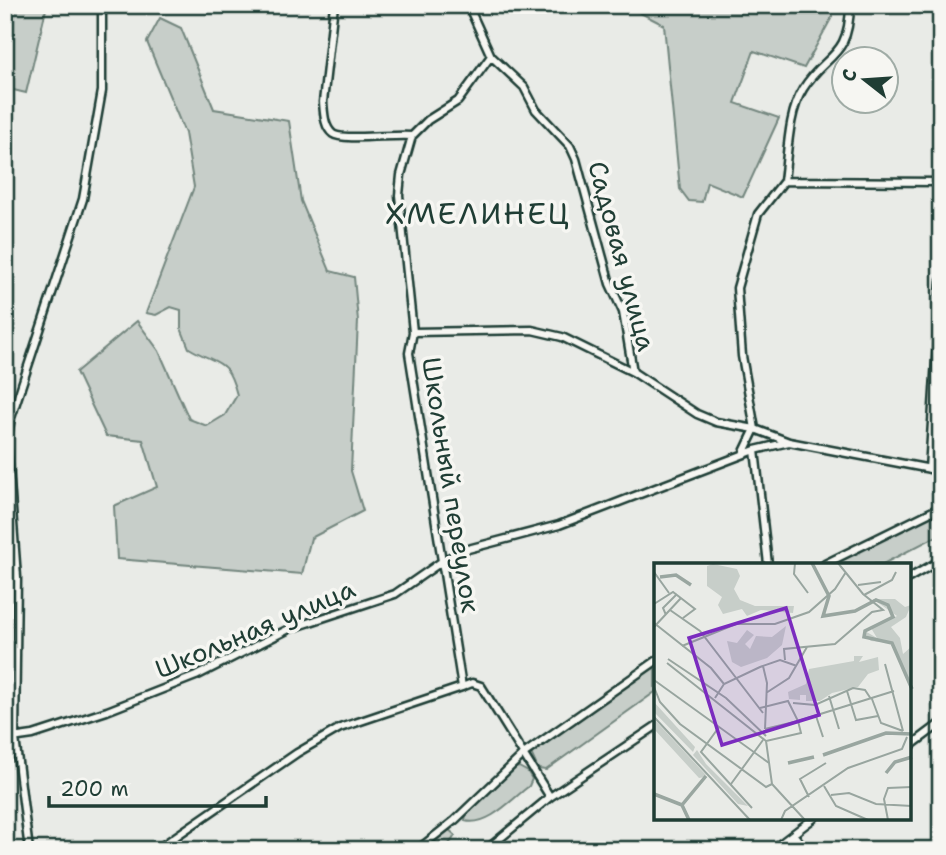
<svg xmlns="http://www.w3.org/2000/svg" width="946" height="855" font-family="'Shantell Sans',sans-serif">
	<style>
		.green { fill: #c7cec9; stroke: #73867e; stroke-width: 2 }
		.lines { fill: none; stroke-linecap: round; stroke-linejoin: round }
		.minor-casing { stroke: #1f3d34; stroke-width: 11 }
		.minor { stroke: #f6f6f2; stroke-width: 6 }
		.labels { text-anchor: middle; stroke-width: 7; stroke-linejoin: round; paint-order: stroke }
		.street-label { font-size: 26px; fill: #1f3d34; stroke: #f6f6f2 }
		.quarter-label { font-size: 30px; letter-spacing: 2px; fill: #1f3d34; stroke: #f6f6f2 }
		.inset-river { fill: none; stroke: #99a6a0; stroke-width: 3.5 }
		.inset-road { fill: none; stroke: #98a59f; stroke-width: 2 }
		.view { fill: #7b2cbf; fill-opacity: 0.15; stroke: #7b2cbf; stroke-width: 3.5 }
		.inset-edge { fill: none; stroke: #1f3d34; stroke-width: 3.5 }
	</style>
	<rect width="100%" height="100%" fill="#e9ebe7"/>
	<filter id="ink" filterUnits="userSpaceOnUse"><feTurbulence type="fractalNoise" baseFrequency=".0143" numOctaves="2"/><feDisplacementMap in="SourceGraphic" scale="14" xChannelSelector="R" yChannelSelector="G"/><feConvolveMatrix kernelMatrix="1 2 1 2 8 2 1 2 1" color-interpolation-filters="sRGB"/></filter>
	<g filter="url(#ink)">
		<path class="green" d="M5,5H47L26,93L5,88Z
			M625,5H832V17L804,68L754,51L735,103L779,118L743,197L707,182L702,202L689,201L680,189L664,25Z
			M160,18L181,28L214,109L289,121L301,201L330,271L354,277L358,321L351,471L363,511L311,538L302,574L117,559L114,506L157,487L143,440L106,436L76,372L137,321L159,351L189,419L207,426L225,415L237,395C227,357 219,366 189,348L181,328V310L171,307L156,315L146,313L194,187L185,133L147,42Z
			M941,509V534L883,564H832Z
			M655,663V692L546,770L538,769L530,751Z
			M519,767L528,772L532,779L529,786C512,799 488,827 465,821L466,814L511,769Z
			M447,828L455,835C447,852 436,850 420,850Z"/>
		<g class="lines">
			<defs>
				<path id="minor" d="M334,5L323,102C324,113 324,127 333,134C342,141 396,134 412,136
					M468,5L491,56L524,87L536,110L570,146L576,159L610,284L623,312L633,372
					M491,56L458,101L428,120L412,136L401,175L399,195L413,332L409,353L462,687L472,683L481,686L550,797
					M784,181C788,152 788,113 803,89C826,52 849,60 850,5
					M413,332L532,330L562,337L633,372L697,414L716,422L755,429L789,442L941,471
					M755,450L768,564
					M743,454L755,429L742,356L737,288L758,214L784,181L941,182
					M929,469L941,281
					M825,564L941,507
					M909,578L941,560
					M5,739L33,735L107,711L196,676L289,629L395,594L444,560L468,549L559,525L755,450L789,442
					M909,747L941,723
					M793,834L806,850
					M29,850L15,738L17,577L7,441L11,418L83,199L102,91V5
					M156,850L297,753L340,728L462,687
					M417,850L455,820L525,753L656,661
					M486,850L550,797L656,726
					M772,850L814,818"/>
			</defs>
			<use href="#minor" class="minor-casing"/>
			<use href="#minor" class="minor"/>
		</g>
	</g>
	<g class="labels">
		<g class="street-label">
			<text transform="translate(622 256) rotate(75)" y="9">Садовая улица</text>
			<text transform="translate(451 485) rotate(81)" y="9">Школьный переулок</text>
			<text transform="translate(255 629) rotate(-23)" y="9">Школьная улица</text>
		</g>
		<g class="quarter-label">
			<text x="478" y="224">ХМЕЛИНЕЦ</text>
		</g>
	</g>
	<g transform="translate(654 563)">
		<rect width="257" height="257" fill="#e9ebe7"/>
		<path d="M59,1L83,6L86,13L80,26L86,37L101,43H140L139,50L107,47L93,53L88,46L69,51L64,42L68,34L53,23V3ZM219,36H241L251,44L257,42L252,54L237,64L246,75L249,91L257,84V123L238,80L217,78L210,72L211,68L223,75L217,65L243,53ZM132,63L128,82L113,95L87,104L78,99L73,78L83,80L93,67L100,72L91,81L96,86L102,73L118,74ZM200,93H209L205,99L224,94L225,107L214,111L204,124L178,130L166,138H152V132H146V137L135,136L134,129L152,121L155,106L200,98ZM0,139L41,184L39,189L0,149ZM0,156L52,212L51,214L45,215L0,166ZM43,187L52,201L94,243L84,241L39,192Z" fill="#c7cec9"/>
		<path class="inset-river" d="M158,0L175,33L169,53L201,48L222,37L234,42L239,54L211,68L210,74L238,80L258,126M6,14L22,12L37,22M169,192L232,170L258,171M134,200L160,194M232,210L241,199L258,194M0,231L28,242M35,257L28,242L52,213"/>
		<path class="inset-road" d="M141,0L140,11L154,30M0,9L15,30M204,22L227,19M210,32L238,17L242,9M0,41L19,29L41,46L29,55M16,47L46,68L109,150M12,52L9,45L23,31M0,60L57,105L70,121M0,64L27,35M28,83L82,61H121L155,49L181,26L192,9M14,96L72,135L112,173M131,97L130,86L181,81L218,49L229,47L209,31L184,0M13,100L112,178M231,101L249,168M109,103L113,120L111,166M0,117L115,200M0,124L6,139L26,161L112,224L118,221M193,128L202,157L224,153M112,130L135,115L153,84M175,133L185,166M61,135L70,121L106,104L126,97L143,103M218,136L227,160L249,168M139,140L161,142L199,125L211,127L217,136M106,145L134,138L144,158L111,166M162,153L169,174M0,154L96,257M65,164L47,189L98,245M77,221L109,177M170,223L182,243L214,257M177,232L195,230L222,241L258,243M155,234L146,216L172,200M127,257L131,248L194,205L248,186L253,174M151,257L118,221L112,178L147,170L144,158L240,128M234,257L230,236L234,225L258,224"/>
		<path class="view" d="M132,45L165,152L68,182L35,75Z"/>
		<rect width="257" height="257" class="inset-edge"/>
	</g>
	<rect width="946" height="855" fill="none" stroke="#f6f6f2" stroke-width="28"/>
	<rect x="14" y="14" width="918" height="827" fill="none" stroke="#1f3d34" stroke-width="2.5" filter="url(#ink)"/>
	<g transform="translate(865 80) rotate(287)"><circle r="33" fill="#f6f6f2" stroke="#a0aca6" stroke-width="2"/>
	<path d="M0-5L12 26L0 18L-12 26Z" fill="#1f3d34"/>
	<text y="-10" font-size="19" font-weight="bold" text-anchor="middle" fill="#1f3d34">С</text>
	</g>
	<path d="M49 796v10h217v-10" fill="none" stroke="#1f3d34" stroke-width="3.5"/>
	<text x="60" y="796" font-size="21" fill="#1f3d34" stroke="#f6f6f2" stroke-width="5" paint-order="stroke">200 m</text>
</svg>
